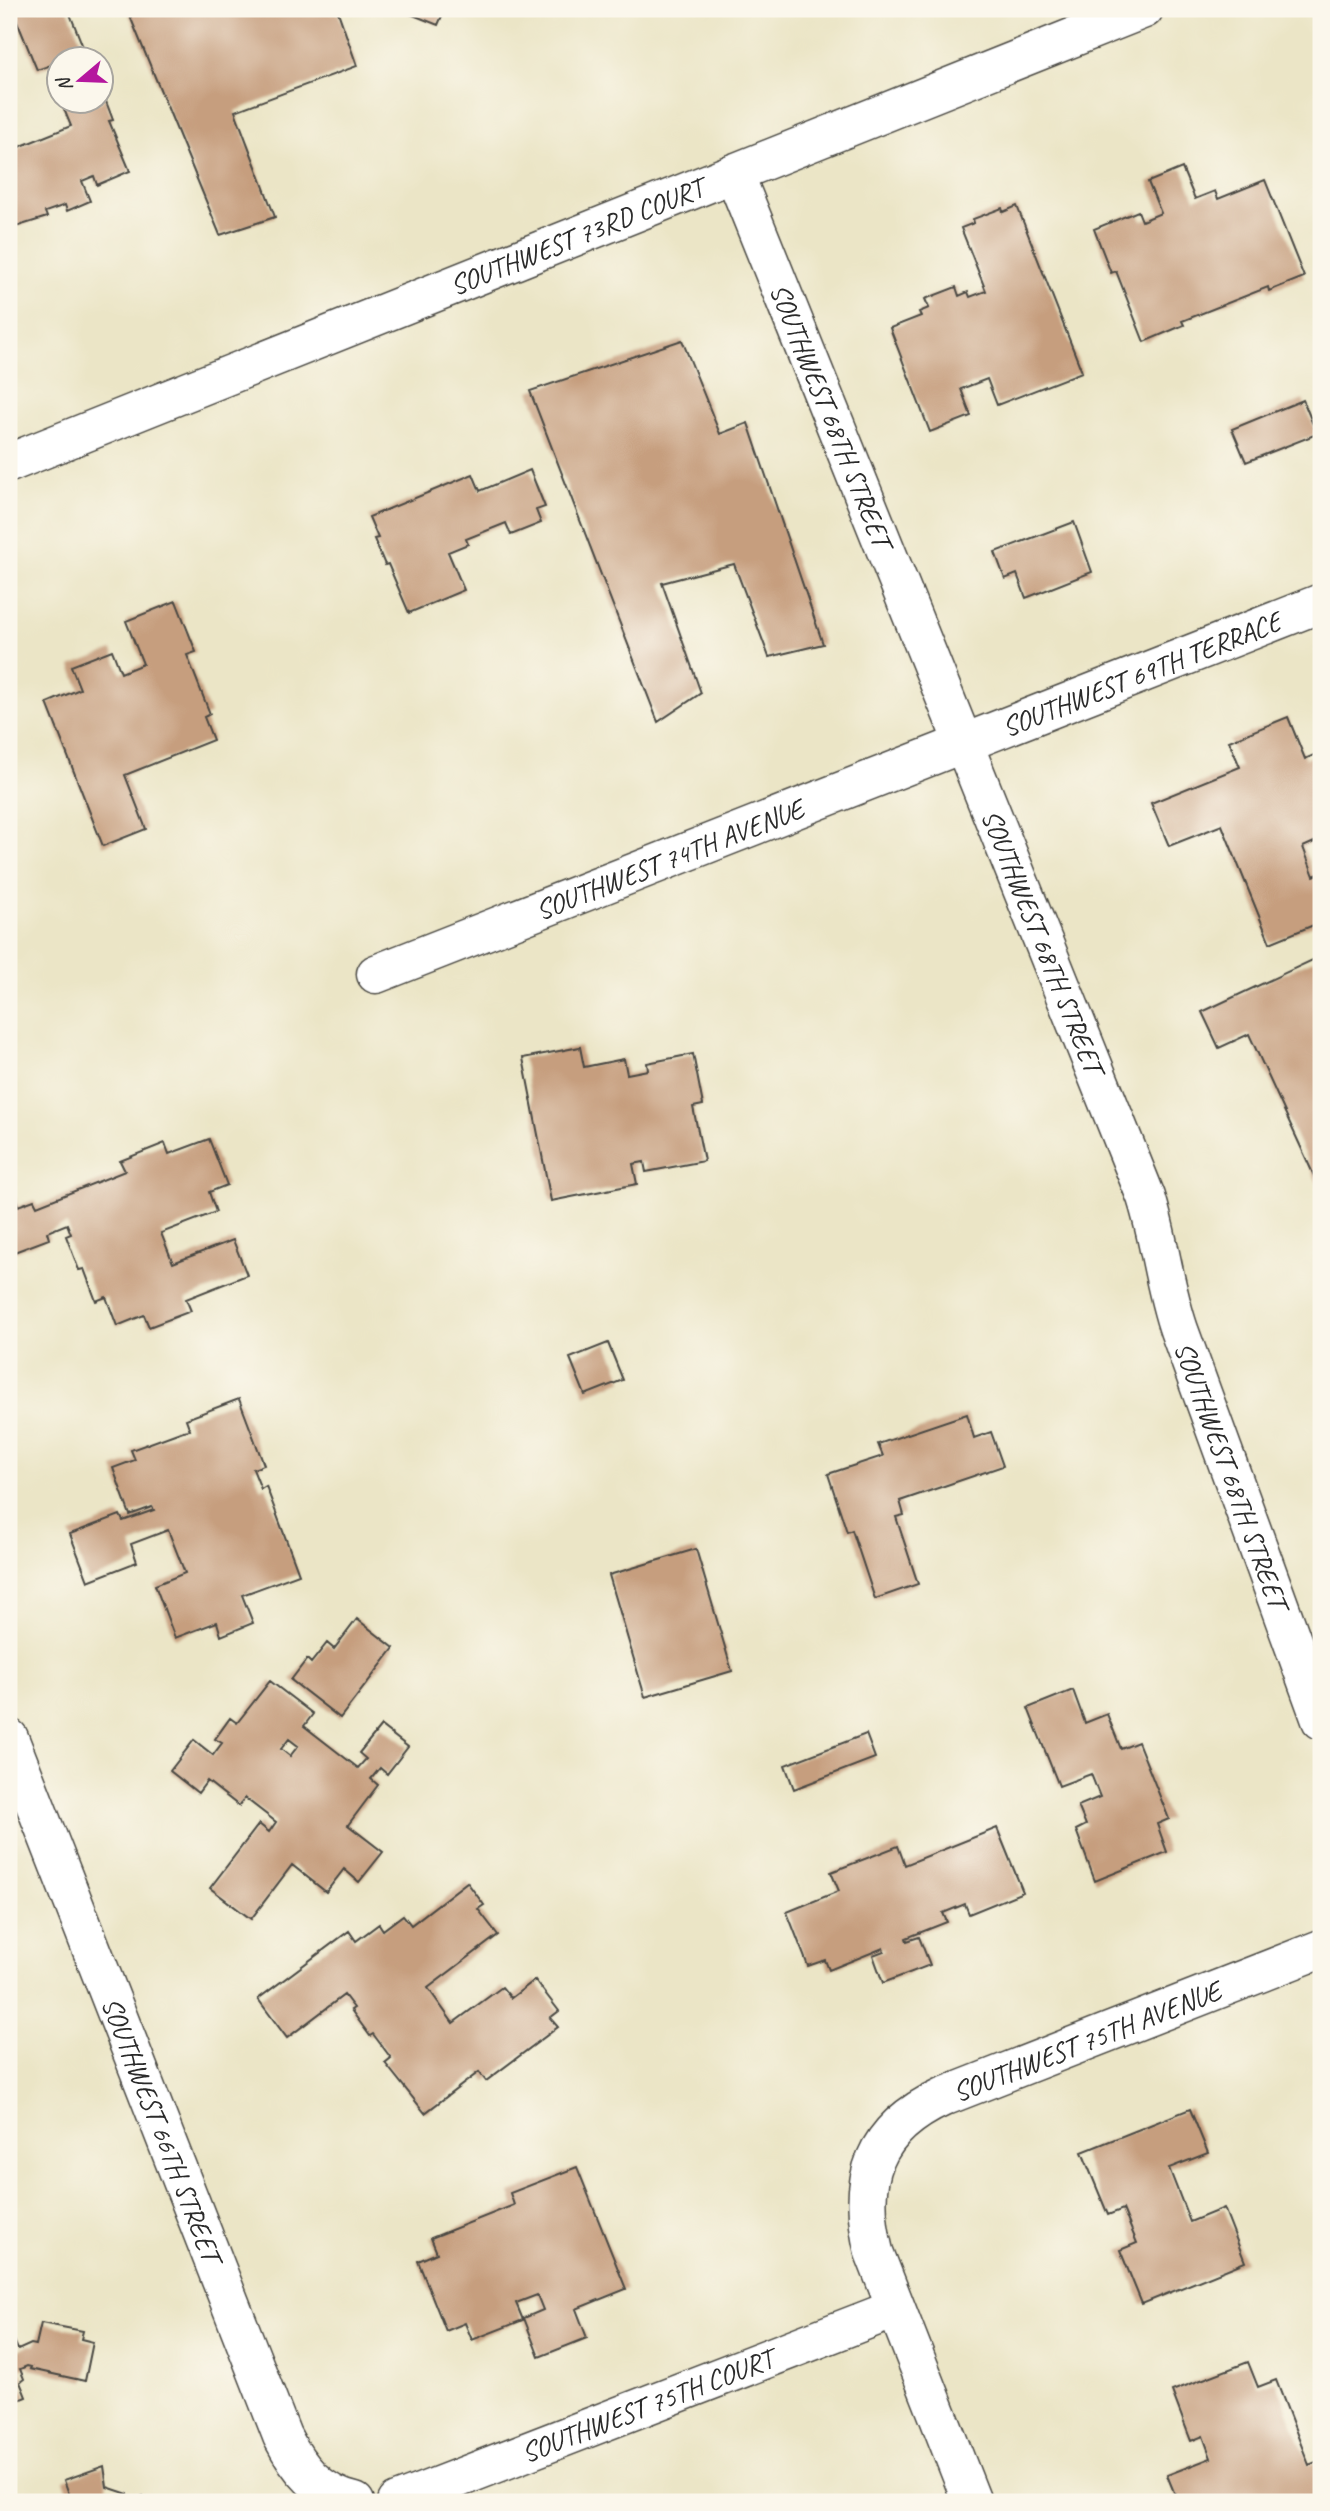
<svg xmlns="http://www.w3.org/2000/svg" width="1330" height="2511" font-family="Caveat,sans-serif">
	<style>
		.building { fill: #c69e7e; fill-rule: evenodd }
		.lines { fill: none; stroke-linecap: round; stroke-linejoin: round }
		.minor-casing { stroke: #484742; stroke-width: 41 }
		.minor { stroke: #fff; stroke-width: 38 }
		.labels { text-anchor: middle; stroke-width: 7; stroke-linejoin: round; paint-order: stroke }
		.street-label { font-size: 28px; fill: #2b2b2b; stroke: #fbf7ec }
	</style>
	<rect width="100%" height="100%" fill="#fbf7ec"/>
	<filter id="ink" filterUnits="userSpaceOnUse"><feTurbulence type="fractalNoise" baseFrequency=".0143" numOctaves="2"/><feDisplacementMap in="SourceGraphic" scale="14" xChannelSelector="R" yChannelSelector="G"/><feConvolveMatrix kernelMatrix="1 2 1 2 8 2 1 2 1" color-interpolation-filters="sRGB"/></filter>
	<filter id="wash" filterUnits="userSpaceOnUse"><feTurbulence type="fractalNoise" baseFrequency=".00686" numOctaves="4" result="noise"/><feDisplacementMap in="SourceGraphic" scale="28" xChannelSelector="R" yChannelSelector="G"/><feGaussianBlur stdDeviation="1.57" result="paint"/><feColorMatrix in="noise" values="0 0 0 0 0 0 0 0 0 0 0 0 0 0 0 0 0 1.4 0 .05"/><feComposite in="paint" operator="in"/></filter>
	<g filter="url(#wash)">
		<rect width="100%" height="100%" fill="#ebe5c6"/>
		<g id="blocks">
			<path class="building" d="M12,9H68L85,52L60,60V62L37,70Z
				M127,9H337L357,66L235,111L275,217L220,235Z
				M398,9H445L438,25Z
				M102,91L113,120L109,121L130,171L97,185L94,176L82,181L90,201L67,211L65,205L45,212L47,217L9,229V151L71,126L61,102H102Z
				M1182,168L1195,199L1215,191L1218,199L1265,180L1304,277L1269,291L1268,287L1182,321L1184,325L1144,342L1116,271L1111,273L1094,229L1138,211L1142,221L1161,213L1148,182Z
				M1017,206L1082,372L997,405L987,379L961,389L971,416L930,432L890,328L921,316L919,312L929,308L925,299L956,287L959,296L968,292L970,297L986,291L961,228L974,223L973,219L1002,208L1003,212Z
				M682,340L720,434L748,423L823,644L769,657L734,564L662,583L701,693L658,722L530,391Z
				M1303,400L1317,434L1246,462L1232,429Z
				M530,470L545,507L536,510L541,523L511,535L506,523L466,539L468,544L448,552L464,590L409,613L388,564L385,565L374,539L378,538L369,517L473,474L480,491Z
				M1074,522L1092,572L1026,598L1017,574L1005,579L995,552Z
				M176,601L196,652L187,655L210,714L204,717L213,740L125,775L146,829L103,846L47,703L80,689L71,666L112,650L121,673L143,664L126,621Z
				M1288,717L1305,759L1321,752V839L1303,847L1314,876L1321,873V922L1270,943L1222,825L1169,846L1151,803L1240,767L1229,741Z
				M1321,956V1191L1249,1034L1219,1048L1202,1012Z
				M580,1047L584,1067L624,1059L627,1074L648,1070L647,1063L693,1054L703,1105L693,1107L704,1161L646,1172L644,1162L633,1164L637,1184L551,1201L523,1058Z
				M209,1139L227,1185L209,1192L216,1212L161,1233L173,1263L233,1240L247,1275L186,1299L191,1311L149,1327L144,1315L117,1326L106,1297L96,1301L84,1269L79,1270L66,1236L71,1234L67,1224L47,1232L49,1239L9,1254V1200L15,1197L18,1206L34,1200L37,1206L125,1171L120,1161L165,1143L169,1154Z
				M608,1343L623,1380L585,1395L570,1358Z
				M239,1399L264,1465L253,1469L261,1489L266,1486L299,1574L242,1595L253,1623L221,1636L217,1622L175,1638L155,1585L185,1573L168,1530L131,1544L137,1562L88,1581L70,1534L120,1515L123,1521L154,1510L152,1507L130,1515L113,1468L135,1460L131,1450L183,1431L190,1430L186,1419Z
				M967,1414L974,1438L991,1432L1003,1466L900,1501L904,1515L896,1517L918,1584L875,1599L852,1530L847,1532L828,1474L883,1456L878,1444Z
				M696,1549L732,1671L645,1697L609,1575Z
				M357,1619L394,1648L340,1718L291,1680L307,1659L311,1663L327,1643L334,1649Z
				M270,1681L313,1714L304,1726L358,1768L366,1759L359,1753L381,1726L408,1747L387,1774L380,1768L371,1779L378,1785L348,1825L383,1852L359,1882L344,1869L326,1892L292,1865L251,1919L210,1888L259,1824L269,1832L276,1822L245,1798L239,1806L207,1781L198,1793L170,1771L194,1740L213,1755L222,1743L215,1739L230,1718L237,1723ZM289,1739L298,1746L290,1756L281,1749Z
				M1073,1690L1085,1723L1107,1714L1121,1749L1138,1742L1169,1819L1157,1824L1167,1852L1095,1881L1076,1830L1086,1825L1078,1806L1100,1797L1091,1774L1059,1786L1028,1708Z
				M866,1734L875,1758L794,1789L785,1765Z
				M997,1828L1023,1892L969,1914L965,1904L943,1913L947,1922L906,1938L907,1941L919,1937L930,1965L883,1983L873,1955L884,1951L883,1948L829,1970L825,1960L808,1966L787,1912L839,1891L831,1872L898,1846L905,1865Z
				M467,1882L484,1905L478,1909L498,1935L428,1988L453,2023L502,1987L511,1998L535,1980L559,2011L550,2018L558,2027L486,2081L479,2072L425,2113L385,2063L391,2058L373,2034L370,2036L351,2010L354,2008L344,1995L287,2038L258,1999L349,1931L356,1941L379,1924L383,1930L403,1915L411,1925Z
				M1190,2109L1208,2153L1169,2168L1190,2222L1224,2208L1245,2262L1142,2304L1120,2250L1137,2243L1123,2209L1108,2215L1082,2152Z
				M577,2167L626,2289L576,2309L587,2338L539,2357L524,2318L543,2310L537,2295L516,2303L523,2320L472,2340L465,2323L446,2331L418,2261L437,2253L431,2238L514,2205L510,2193Z
				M41,2323L83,2331L81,2339L93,2342L85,2381L30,2369L31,2367L27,2366L20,2369L24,2379L20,2382L26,2397L9,2404V2328L18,2350L31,2344L36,2345Z
				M1248,2362L1258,2387L1276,2380L1309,2465L1321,2460V2502H1178L1167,2475L1211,2458L1203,2436L1191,2441L1172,2391Z
				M104,2466L107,2487L128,2494L130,2501L143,2496L145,2502H72L64,2480Z"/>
		</g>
	</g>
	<g filter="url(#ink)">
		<use href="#blocks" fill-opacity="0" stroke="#484742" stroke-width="2"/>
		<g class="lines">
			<defs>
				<g id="minor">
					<path id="s1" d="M734,173L1146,1197C1160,1241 1164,1287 1179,1330L1321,1720"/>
					<path id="s2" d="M9,463L1144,9"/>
					<path id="s3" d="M376,974L1321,603"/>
					<path id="s4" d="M9,1738L282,2436C298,2467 318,2494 355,2502"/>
					<path id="s5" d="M397,2502L895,2309"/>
					<path id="s6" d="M972,2502L874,2252C856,2179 873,2129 943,2097L1321,1949"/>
				</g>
			</defs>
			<use href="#minor" class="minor-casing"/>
			<use href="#minor" class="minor"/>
		</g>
	</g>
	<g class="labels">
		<g class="street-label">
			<text dy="10" stroke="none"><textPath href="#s2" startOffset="611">SOUTHWEST 73RD COURT</textPath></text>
			<text dy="10" stroke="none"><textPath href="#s1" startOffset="261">SOUTHWEST 68TH STREET</textPath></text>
			<text dy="10" stroke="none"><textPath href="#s3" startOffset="822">SOUTHWEST 69TH TERRACE</textPath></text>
			<text dy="10" stroke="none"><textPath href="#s3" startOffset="315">SOUTHWEST 74TH AVENUE</textPath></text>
			<text dy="10" stroke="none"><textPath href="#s1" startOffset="828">SOUTHWEST 68TH STREET</textPath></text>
			<text dy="10" stroke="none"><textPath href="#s1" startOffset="1395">SOUTHWEST 68TH STREET</textPath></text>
			<text dy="10" stroke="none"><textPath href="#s6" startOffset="611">SOUTHWEST 75TH AVENUE</textPath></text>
			<text dy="10" stroke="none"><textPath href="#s4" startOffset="420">SOUTHWEST 66TH STREET</textPath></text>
			<text dy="10" stroke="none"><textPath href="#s5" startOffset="268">SOUTHWEST 75TH COURT</textPath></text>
		</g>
	</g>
	<rect width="1330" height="2511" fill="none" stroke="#fbf7ec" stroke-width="35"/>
	<g transform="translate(80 80) rotate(251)"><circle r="33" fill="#fbf7ec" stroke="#a8a59f" stroke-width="2"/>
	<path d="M0-5L12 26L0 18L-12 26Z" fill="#b5179e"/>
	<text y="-10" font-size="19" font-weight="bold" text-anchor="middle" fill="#2b2b2b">N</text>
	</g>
</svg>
